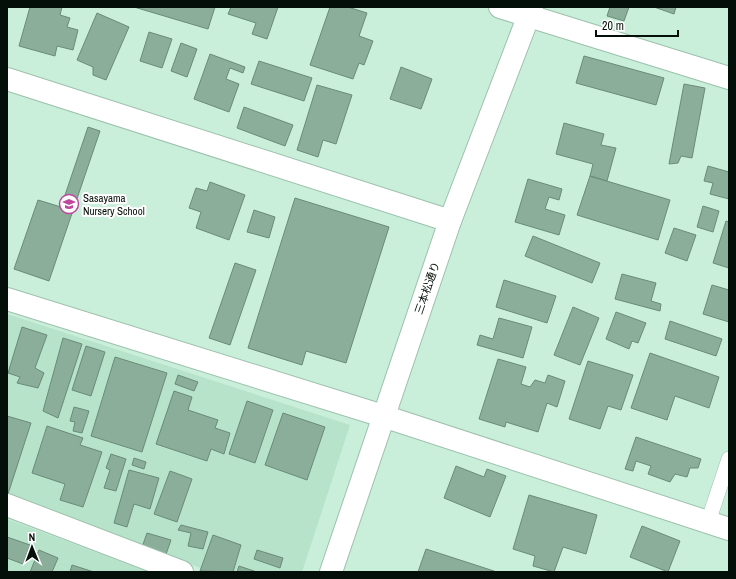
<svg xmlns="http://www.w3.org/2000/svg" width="736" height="579" font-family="'Archivo Narrow','Noto Sans JP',sans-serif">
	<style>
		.built { fill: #b7e3ca }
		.building { fill: #8bae9b; stroke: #698b78 }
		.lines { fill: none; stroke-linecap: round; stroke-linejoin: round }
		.lane-casing { stroke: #9dc1ad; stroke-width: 16 }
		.street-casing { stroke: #9dc1ad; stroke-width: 24 }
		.secondary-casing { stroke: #9dc1ad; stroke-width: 24 }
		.lane { stroke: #fff; stroke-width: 15 }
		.street { stroke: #fff; stroke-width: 22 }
		.secondary { stroke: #fff; stroke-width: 22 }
		.labels { text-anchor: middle; stroke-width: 4; stroke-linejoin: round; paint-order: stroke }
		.poi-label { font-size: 11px; fill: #030f08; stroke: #fff; text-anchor: start }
		.street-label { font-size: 11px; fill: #030f08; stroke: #fff }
	</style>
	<rect width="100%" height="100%" fill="#c9eed9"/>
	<path class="built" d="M7,314L350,425L302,572H211L7,494Z
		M7,519L149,572H7Z"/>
	<path class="building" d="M30,7H62L60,15L70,18L67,27L78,30L73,50L57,46L55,56L19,46Z
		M134,7H215L208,29Z
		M231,7H278L267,39L252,34L256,23L228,14Z
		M330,7H348L367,13L359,36L373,41L364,65L359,63L353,79L310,65Z
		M610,7H629L624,21L607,16Z
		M654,7H676L674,14Z
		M97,13L129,27L106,80L93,75V67L77,60Z
		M149,32L172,39L162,68L140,61Z
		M181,43L197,49L187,77L171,71Z
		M210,54L245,67L243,73L230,68L226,79L239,84L229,112L194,99Z
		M584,56L664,78L656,105L576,83Z
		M259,61L312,78L304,101L251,84Z
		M401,67L432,79L421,109L390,99Z
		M684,84L705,88L692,158L681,156L678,163L669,164Z
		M317,85L352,95L336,144L323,140L318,157L297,150Z
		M244,107L293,125L285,146L237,128Z
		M564,123L604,134L601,145L616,148L607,181L590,176L593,164L556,154Z
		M88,127L100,131L49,281L14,269L38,200L61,207Z
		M708,166L729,172V199L710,194L713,183L704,181Z
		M590,176L670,200L658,240L577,215Z
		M528,179L562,189L559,200L549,197L545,209L565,215L559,235L515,222Z
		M210,182L245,195L229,240L196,228L201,212L189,208L196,188L207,191Z
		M295,198L389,227L346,363L306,351L302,365L248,348Z
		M703,206L719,211L713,232L697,227Z
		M254,210L275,217L269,238L247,232Z
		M726,221L729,222V268L713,263Z
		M674,228L696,235L687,261L665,253Z
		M533,236L600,263L592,283L525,256Z
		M235,263L256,270L230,345L209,338Z
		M622,274L656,283L651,301L661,304L660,311L615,299Z
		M504,280L556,296L547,323L496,307Z
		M712,285L729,290V322L703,314Z
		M573,307L599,318L580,365L554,355Z
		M616,312L646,323L638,343L632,341L629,349L606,339Z
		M499,318L532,327L523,358L477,345L480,335L493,339Z
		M670,321L722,339L716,356L665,339Z
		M22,327L47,335L35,368L44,373L38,388L17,383L20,377L8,373Z
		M63,338L82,344L58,418L43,411Z
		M86,346L105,352L91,396L72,390Z
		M650,353L719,377L709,408L675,396L667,420L631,408Z
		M115,357L167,373L142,452L91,436Z
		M498,359L526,367L521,384L530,387L535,380L545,383L548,375L565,381L557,407L547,403L538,432L506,422L505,427L479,419Z
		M588,361L633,375L621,410L608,406L600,429L569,419Z
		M178,375L198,382L194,391L175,384Z
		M174,391L192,397L188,410L218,420L215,428L230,433L224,454L211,449L207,461L156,444Z
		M247,401L273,410L255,463L229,454Z
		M74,407L89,411L82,433L73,431L75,422L70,421Z
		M283,413L325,427L307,480L265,465Z
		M7,416L31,423L8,494H7Z
		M47,426L83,438L80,445L102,452L83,507L60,500L65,484L32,473Z
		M636,437L701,459L698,468H690L687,477L675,474L670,482L648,474L651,466L636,461L633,471L625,469Z
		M111,454L126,459L116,491L104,488L110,470L106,468Z
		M134,458L146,462L144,469L132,465Z
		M456,466L484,477L487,469L506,476L490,517L444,498Z
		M129,470L159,478L150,509L134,504L127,527L114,523Z
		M170,471L192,479L177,522L154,514Z
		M529,495L597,515L586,554L563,547L554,572L533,566L535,556L513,549Z
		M181,525L208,532L203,549L188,546L191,533L178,530Z
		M642,526L680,541L668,572L630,557Z
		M147,533L171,540L165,557L141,550Z
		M213,535L241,545L233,572L200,571Z
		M7,537L30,545L23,564L7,558Z
		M426,549L497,572H418Z
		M39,550L58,558L52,572H30Z
		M257,550L283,558L280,568L254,559Z
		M72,565L94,572H70Z
		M239,566L257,572H237Z"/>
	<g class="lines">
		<defs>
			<path id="lane" d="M708,522L729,459"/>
			<path id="street" d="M529,16L729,78
				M7,79L450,221
				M7,299L383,416L729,529
				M7,505L182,572"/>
			<path id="secondary" d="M500,7L529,16
				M331,572L450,221L532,7"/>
		</defs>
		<use href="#lane" class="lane-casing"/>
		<use href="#street" class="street-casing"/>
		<use href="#secondary" class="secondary-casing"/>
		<use href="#lane" class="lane"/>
		<use href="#street" class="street"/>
		<use href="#secondary" class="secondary"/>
	</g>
	<defs>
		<symbol id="school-ring" viewBox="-11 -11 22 22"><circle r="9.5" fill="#fff" stroke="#bf479d" stroke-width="1.5"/><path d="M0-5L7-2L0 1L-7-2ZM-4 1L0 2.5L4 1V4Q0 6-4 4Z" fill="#bf479d"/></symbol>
	</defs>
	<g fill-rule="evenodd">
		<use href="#school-ring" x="58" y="193" width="22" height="22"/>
	</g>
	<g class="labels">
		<g class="poi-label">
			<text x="83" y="202">Sasayama<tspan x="83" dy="13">Nursery School</tspan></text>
		</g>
		<g class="street-label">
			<text transform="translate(427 288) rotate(-71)" y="4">三本松通り</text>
		</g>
	</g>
	<rect width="736" height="579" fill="none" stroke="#030f08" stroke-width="16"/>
	<g transform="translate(32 547) rotate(359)" stroke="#ffffff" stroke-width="3" paint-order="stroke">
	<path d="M0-3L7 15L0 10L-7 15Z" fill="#030f08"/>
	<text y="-6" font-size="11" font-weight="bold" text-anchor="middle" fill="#030f08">N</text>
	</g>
	<path d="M596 30v6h82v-6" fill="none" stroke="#030f08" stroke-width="2"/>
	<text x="602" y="30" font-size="12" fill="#030f08" stroke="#ffffff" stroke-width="3" paint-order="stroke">20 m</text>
</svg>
